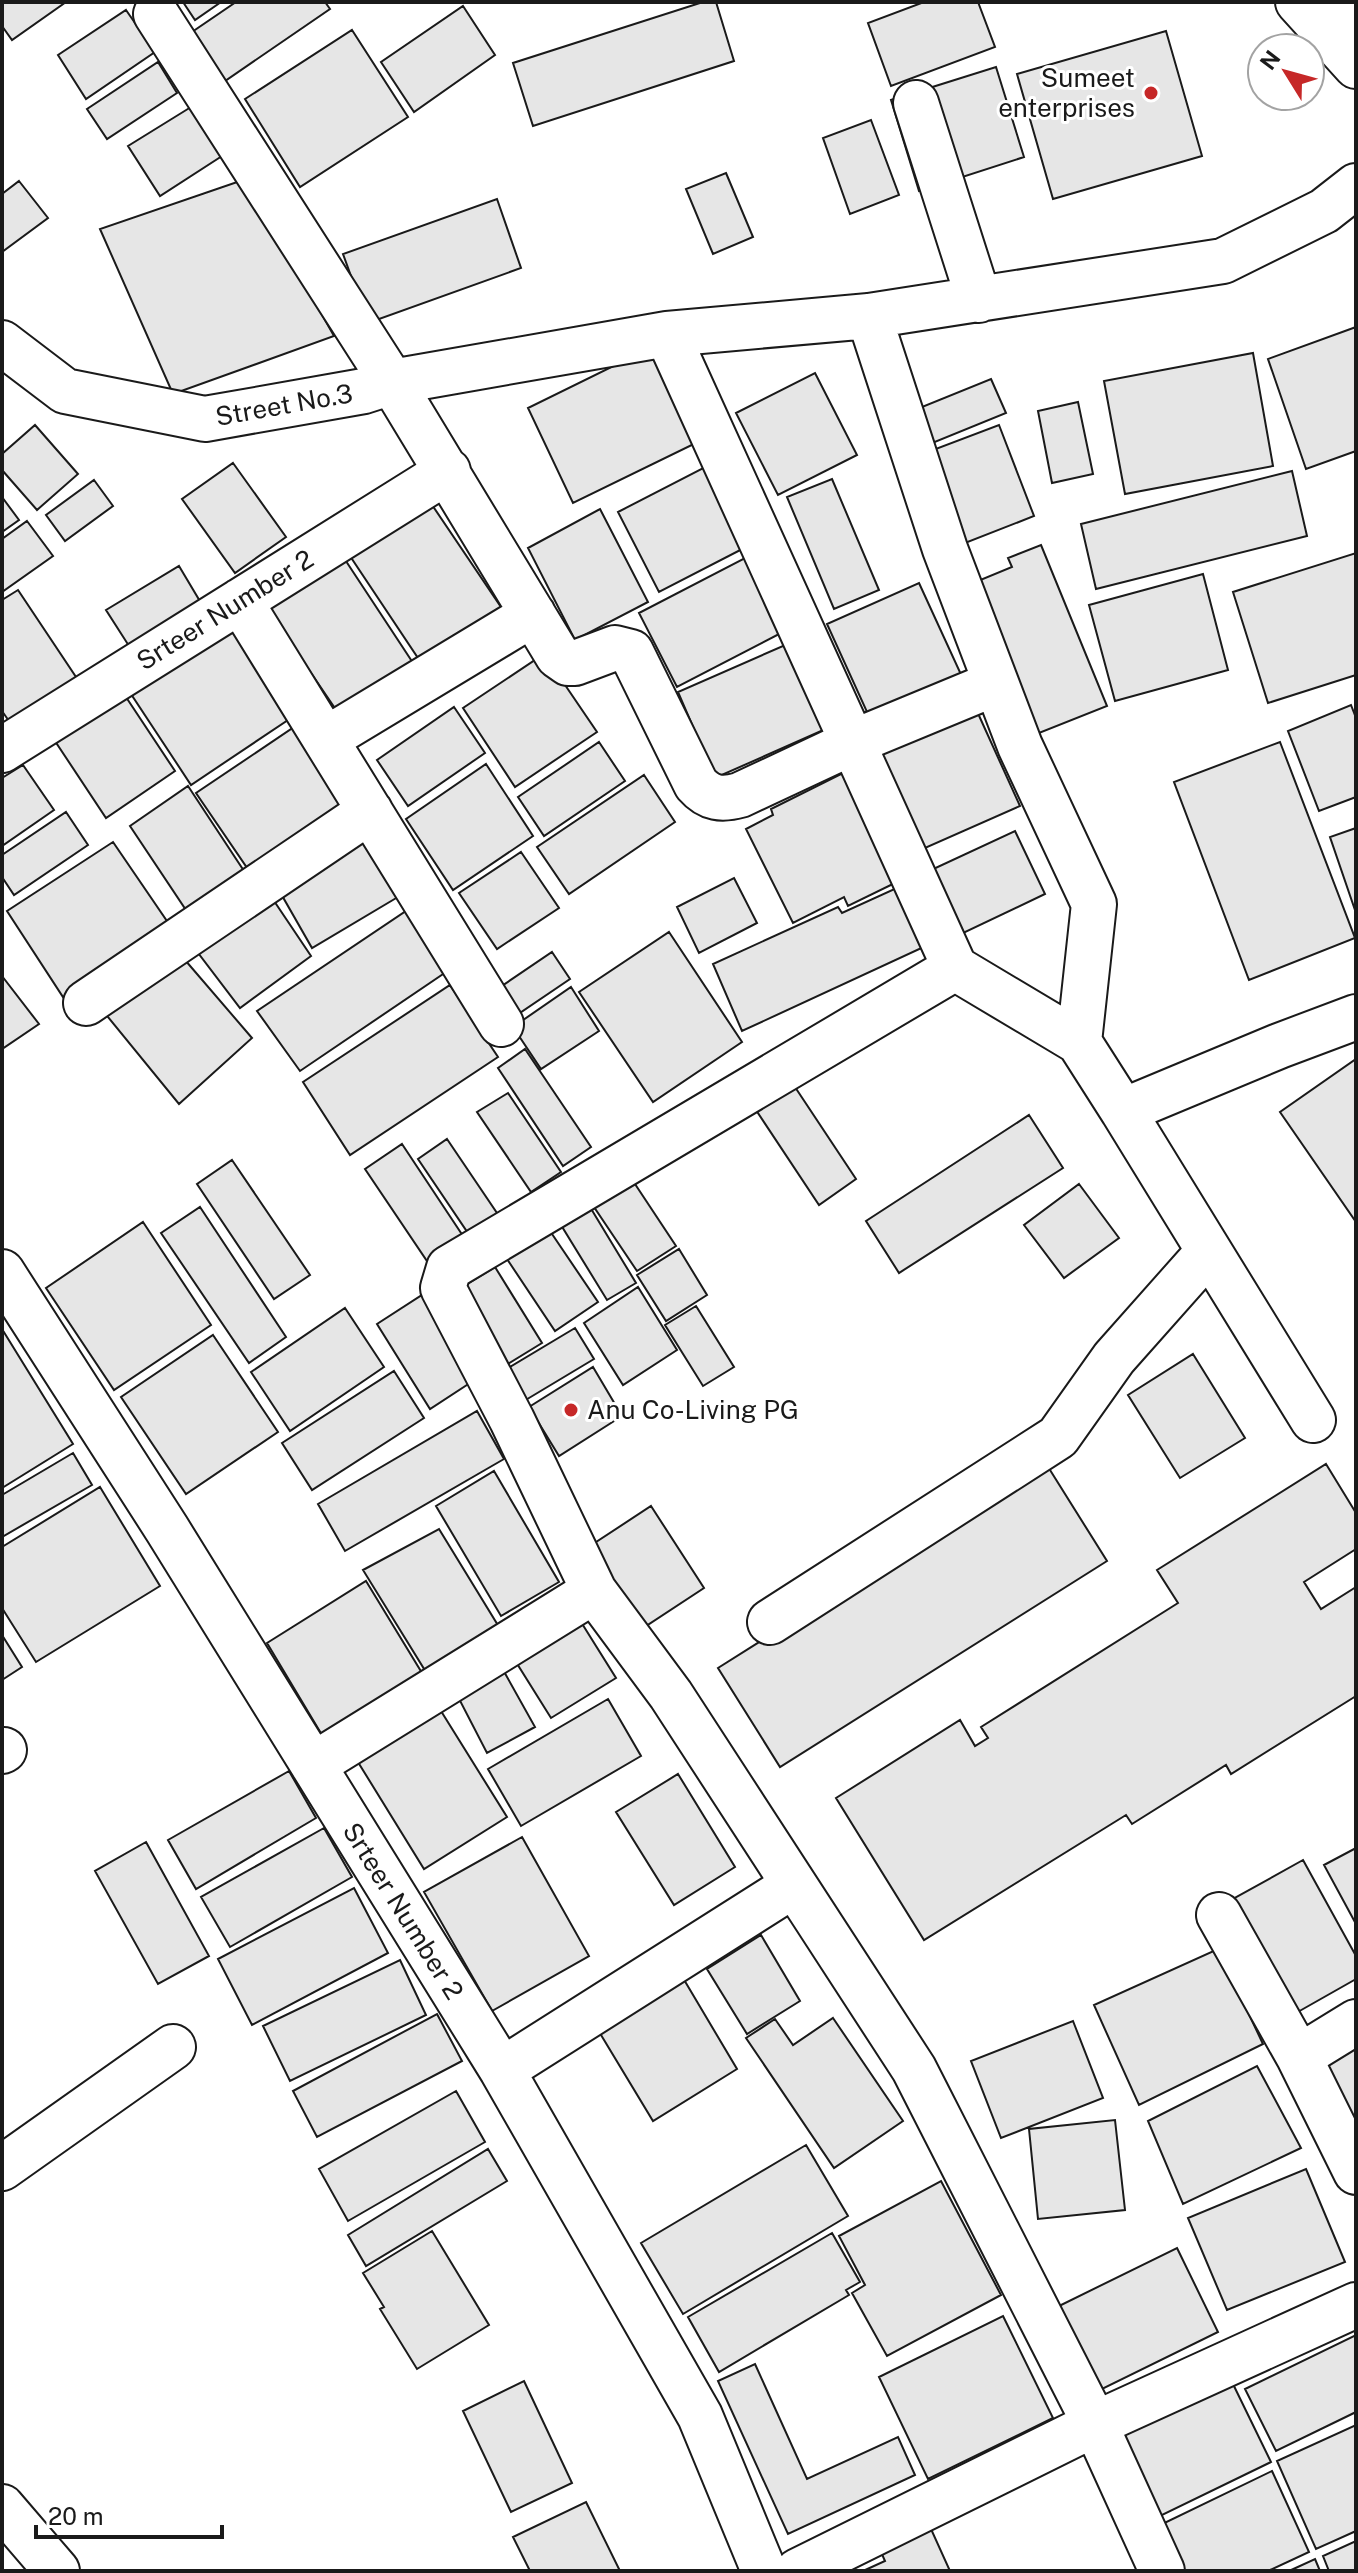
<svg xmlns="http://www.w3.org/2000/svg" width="1358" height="2573" font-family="'Public Sans',sans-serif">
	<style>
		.building { fill: #e6e6e6; stroke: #1a1a1a; stroke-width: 2 }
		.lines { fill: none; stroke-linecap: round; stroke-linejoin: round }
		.minor-casing { stroke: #1a1a1a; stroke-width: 48 }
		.major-casing { stroke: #1a1a1a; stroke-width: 48 }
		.highway-casing { stroke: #1a1a1a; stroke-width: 48 }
		.minor { stroke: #fff; stroke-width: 44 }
		.major { stroke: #fff; stroke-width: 44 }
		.highway { stroke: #fff; stroke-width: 44 }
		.poi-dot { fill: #c62828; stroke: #fff; stroke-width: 3 }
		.labels { text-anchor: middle; stroke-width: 6; stroke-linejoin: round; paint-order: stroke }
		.poi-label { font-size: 26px; fill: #1a1a1a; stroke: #fff; text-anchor: end }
		.street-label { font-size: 26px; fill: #1a1a1a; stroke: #fff }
	</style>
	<rect width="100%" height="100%" fill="#fff"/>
	<path class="building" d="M2,2H66L12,40L2,26Z
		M183,2H221L195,20Z
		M236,2H325L330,9L225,81L192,32Z
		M703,2H716L734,61L533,126L513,63Z
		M924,2H978L995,47L891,86L868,23Z
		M463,6L495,55L414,112L381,62Z
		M126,10L155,52L86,99L58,55Z
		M352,30L408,117L300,187L245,99Z
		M1166,31L1202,156L1053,199L1017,74Z
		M158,62L177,93L107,139L87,109Z
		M996,67L1024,157L919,191L891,100Z
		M191,107L222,156L160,196L128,146Z
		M871,120L899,195L850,214L823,138Z
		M726,173L753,237L713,254L686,189Z
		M246,179L334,336L173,394L100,229Z
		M19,181L48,218L2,252V194Z
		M497,199L521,268L368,323L343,254Z
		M1356,327V451L1306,469L1268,359Z
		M654,346L700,441L573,503L528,408Z
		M1253,353L1273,466L1125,494L1104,381Z
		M815,373L857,455L778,495L736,413Z
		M991,379L1006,413L925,446L912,411Z
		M1078,402L1093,474L1052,483L1038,411Z
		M35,425L78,474L37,510L2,470V454Z
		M999,425L1034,516L960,545L925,453Z
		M233,463L286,537L235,573L182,499Z
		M711,464L752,544L659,592L618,512Z
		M1292,471L1307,536L1096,589L1081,524Z
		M832,479L879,590L834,609L787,497Z
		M94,480L113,506L65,541L46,515Z
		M424,493L507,616L426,670L344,547Z
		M2,497L19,520L2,532Z
		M600,509L648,602L575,640L528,548Z
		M27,521L53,556L2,592V539Z
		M1041,545L1107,706L1034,735L973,583L1012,567L1008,558Z
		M338,549L417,669L343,720L262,601Z
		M1356,553V675L1268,703L1233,592Z
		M745,558L783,632L677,687L639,613Z
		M179,566L201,603L129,646L106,610Z
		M1203,574L1228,670L1115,701L1089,605Z
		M919,583L964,681L872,723L827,624Z
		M18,590L78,680L11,724L2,711V600Z
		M231,621L294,716L191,785L129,691Z
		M799,639L837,724L715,778L678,692Z
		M544,654L597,732L515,787L463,708Z
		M118,685L175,771L106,818L49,732Z
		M1351,705L1356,718V797L1319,811L1288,731Z
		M454,707L485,753L408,806L377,760Z
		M976,709L1020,806L916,852L873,755Z
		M306,719L363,806L254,878L196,793Z
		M599,742L625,781L544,836L518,797Z
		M1280,742L1355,938L1249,980L1174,782Z
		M486,764L533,836L453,890L406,819Z
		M23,765L54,810L2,846V778Z
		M843,773L897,882L848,906L844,897L793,923L746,829L773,815L771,809Z
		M644,775L675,822L569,894L537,847Z
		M188,786L244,871L186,910L130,826Z
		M66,812L88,845L14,895L2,877V855Z
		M369,822L408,891L312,948L272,878Z
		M1356,828V913L1330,837Z
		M1015,831L1045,894L959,935L929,871Z
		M113,842L171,927L63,997L7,911Z
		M521,852L559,908L497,949L459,893Z
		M734,878L757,923L699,953L677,907Z
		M264,886L311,956L240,1008L186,937Z
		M901,886L928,945L742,1031L713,964L838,907L842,913Z
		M409,909L449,970L300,1071L257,1011Z
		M669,932L742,1042L653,1102L579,992Z
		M173,946L252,1038L179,1104L99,1006Z
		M552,952L570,979L511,1019L493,992Z
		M2,976L39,1024L2,1049Z
		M450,985L498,1057L350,1155L303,1082Z
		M571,987L599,1031L541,1069L513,1027Z
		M525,1049L591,1147L563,1166L498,1068Z
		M1356,1059V1222L1280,1112Z
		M789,1078L856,1179L819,1205L752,1104Z
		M508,1093L561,1172L531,1192L477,1112Z
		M1029,1115L1063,1168L899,1273L866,1221Z
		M447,1139L499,1216L470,1236L418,1159Z
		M402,1144L465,1239L429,1264L365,1169Z
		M232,1160L310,1275L274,1299L197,1184Z
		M633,1181L676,1246L637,1271L594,1207Z
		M1079,1184L1119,1238L1064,1278L1024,1225Z
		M200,1207L286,1337L249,1363L161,1233Z
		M590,1207L636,1283L607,1300L561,1225Z
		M143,1222L211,1325L114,1390L46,1288Z
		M550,1231L598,1302L555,1331L507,1259Z
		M679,1249L707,1295L666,1321L637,1275Z
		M495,1267L542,1343L503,1367L456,1291Z
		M638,1287L677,1350L623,1385L584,1323Z
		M422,1295L476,1379L430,1409L377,1324Z
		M696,1306L734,1367L703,1386L665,1325Z
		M345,1308L384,1367L290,1431L251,1372Z
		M575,1328L594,1359L524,1401L505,1370Z
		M2,1329L73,1444L2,1488Z
		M213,1335L278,1432L186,1494L121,1397Z
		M1193,1354L1245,1438L1180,1478L1128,1395Z
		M593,1367L622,1416L559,1456L529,1407Z
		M394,1371L424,1418L312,1490L282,1443Z
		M477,1411L504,1459L345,1551L318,1504Z
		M73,1453L92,1485L2,1537V1495Z
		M1045,1462L1107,1561L780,1767L718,1668Z
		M1326,1464L1356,1513V1549L1304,1582L1321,1609L1356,1587V1696L1231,1774L1226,1765L1132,1824L1126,1815L924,1940L836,1798L960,1720L975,1746L988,1738L981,1727L1178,1603L1157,1570Z
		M494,1471L559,1582L501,1616L436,1506Z
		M100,1487L160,1586L36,1662L2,1608V1547Z
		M651,1506L704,1588L643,1628L590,1546Z
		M439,1529L499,1627L426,1672L363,1570Z
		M366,1581L422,1673L322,1735L267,1643Z
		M581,1622L616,1678L551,1718L516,1662Z
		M2,1635L22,1667L2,1680Z
		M502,1668L535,1727L487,1753L456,1693Z
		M608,1699L641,1756L521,1826L488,1769Z
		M436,1703L507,1817L424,1869L353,1754Z
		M289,1771L316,1818L196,1889L168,1840Z
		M678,1774L735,1867L674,1905L616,1812Z
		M324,1828L352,1877L230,1947L201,1897Z
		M522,1837L589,1956L492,2011L424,1892Z
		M146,1842L209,1956L158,1984L95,1871Z
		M1356,1848V1924L1324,1865Z
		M1303,1860L1356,1956V1979L1296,2013L1233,1899Z
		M354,1888L388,1953L252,2025L218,1959Z
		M761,1935L800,2001L747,2034L707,1969Z
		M1218,1949L1263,2044L1139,2105L1094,2005Z
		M400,1960L426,2015L290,2081L263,2026Z
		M683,1978L737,2069L653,2121L598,2030Z
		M437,2014L462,2061L317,2137L293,2091Z
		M833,2018L903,2121L834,2168L746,2038L775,2019L793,2045Z
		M1073,2021L1103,2098L1001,2138L971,2061Z
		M1356,2044V2141L1318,2064Z
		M1257,2066L1301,2148L1183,2204L1148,2121Z
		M456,2091L485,2142L348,2221L319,2169Z
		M1115,2120L1125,2210L1038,2219L1029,2129Z
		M806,2145L848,2216L683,2314L641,2243Z
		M488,2149L507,2181L366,2266L348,2235Z
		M1306,2169L1345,2262L1227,2310L1188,2218Z
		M941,2181L1001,2295L887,2356L852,2293L865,2285L839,2236Z
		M432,2231L489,2325L417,2369L380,2309L384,2307L363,2273Z
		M832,2233L860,2282L846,2290L849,2295L719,2372L688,2317Z
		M1177,2248L1218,2332L1098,2391L1057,2307Z
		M1003,2316L1053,2418L928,2479L879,2377Z
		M1356,2335V2412L1276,2451L1245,2389Z
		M755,2364L807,2479L898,2437L915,2475L788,2534L718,2381Z
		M524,2381L572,2483L511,2512L463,2411Z
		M1232,2382L1271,2462L1158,2517L1120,2437Z
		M1356,2425V2531L1316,2549L1277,2461Z
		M1272,2471L1309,2552L1268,2571H1175L1154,2528Z
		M586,2502L620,2571H530L513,2537Z
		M931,2529L950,2571H863L885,2561L881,2552Z
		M1356,2541V2571H1329L1323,2556Z
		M1315,2559L1320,2571H1289Z"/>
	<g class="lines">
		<defs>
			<path id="minor" d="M156,14L392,382L558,656L568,663H575L615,648L631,652L696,784C709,799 722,800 740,795L851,743L996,683
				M916,103L979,300
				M869,316L945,549L1020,746L1094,904L1079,1042L955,968L449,1268L443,1288L512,1420L594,1591L671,1695L914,2069L1095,2424L1162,2571
				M667,334L955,968
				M2,343L65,391L205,419L364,391L392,382L667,334L869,316L1223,261L1324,211L1356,186
				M240,601L501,1024
				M326,739L533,614
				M2,750L448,471
				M86,1003L370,811
				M1079,1042L1123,1111
				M2,1272L167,1529L502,2070L700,2416L764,2571
				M1313,1420L1123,1111L1279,1046L1356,1017
				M770,1622L1058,1437L1114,1358L1209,1251
				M2,1751L4,1750
				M313,1765L594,1591
				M1219,1915L1299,2057L1356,2172
				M1299,2057L1356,2022
				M502,2070L794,1885
				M2,2168L173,2047
				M2,2507L57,2571
				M798,2571L1095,2424L1356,2305"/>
			<path id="major" d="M1298,2L1356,66"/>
			<path id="highway" d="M1345,2L1356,14"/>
		</defs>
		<use href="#minor" class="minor-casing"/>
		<use href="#major" class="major-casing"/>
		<use href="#highway" class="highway-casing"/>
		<use href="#minor" class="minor"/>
		<use href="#major" class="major"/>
		<use href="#highway" class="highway"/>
	</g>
	<g class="poi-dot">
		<circle cx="1151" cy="93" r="8"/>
		<circle cx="571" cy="1410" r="8"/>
	</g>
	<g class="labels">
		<g class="poi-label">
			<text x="1135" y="87">Sumeet<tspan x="1135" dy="30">enterprises</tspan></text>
			<text x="587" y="1419" text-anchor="start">Anu Co-Living PG</text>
		</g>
		<g class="street-label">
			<text transform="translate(284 405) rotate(-10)" y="9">Street No.3</text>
			<text transform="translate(225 610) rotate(-32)" y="9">Srteer Number 2</text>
			<text transform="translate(403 1911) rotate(58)" y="9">Srteer Number 2</text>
		</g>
	</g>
	<rect width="1358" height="2573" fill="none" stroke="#1a1a1a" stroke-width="8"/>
	<g transform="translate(1286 72) rotate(307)"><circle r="38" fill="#ffffff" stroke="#a3a3a3" stroke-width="2"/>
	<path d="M0-6L14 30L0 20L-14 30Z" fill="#c62828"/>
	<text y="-12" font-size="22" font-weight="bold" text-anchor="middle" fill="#1a1a1a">N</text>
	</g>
	<path d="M36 2525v12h186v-12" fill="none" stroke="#1a1a1a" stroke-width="4"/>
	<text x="48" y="2525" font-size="24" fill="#1a1a1a" stroke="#ffffff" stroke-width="6" paint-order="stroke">20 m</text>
</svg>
